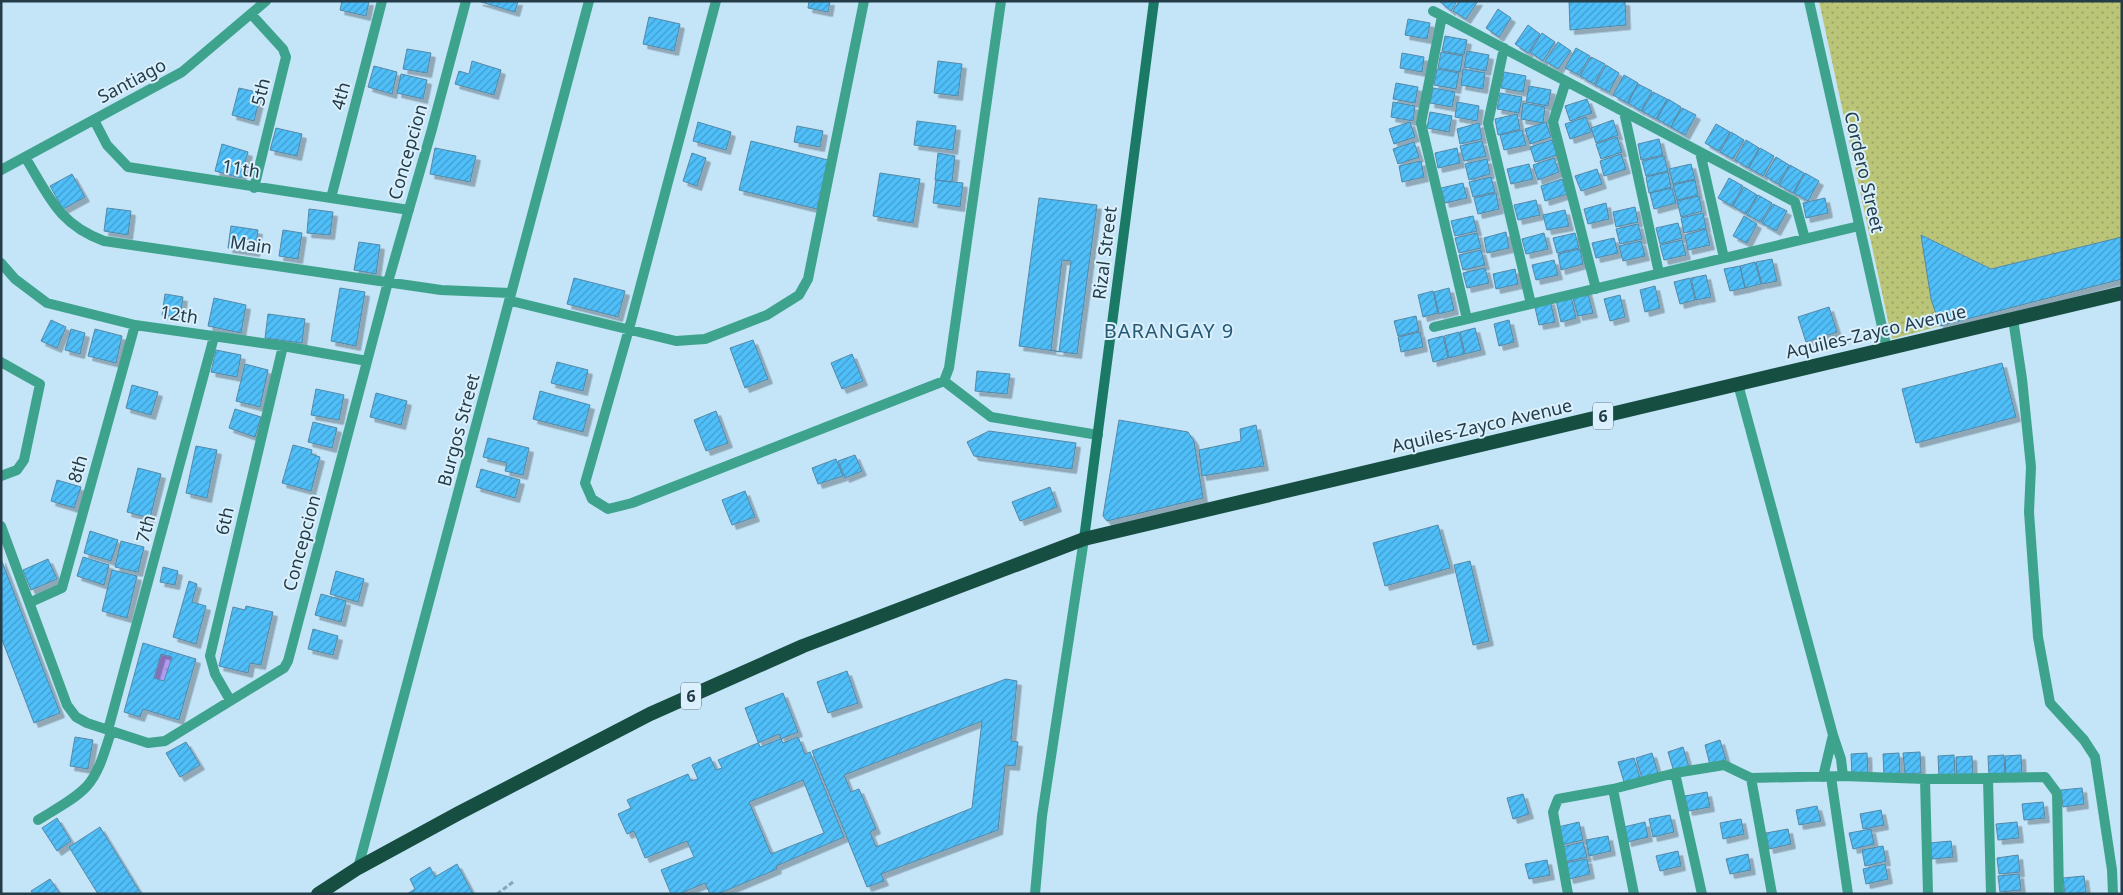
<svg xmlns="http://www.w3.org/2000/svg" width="2123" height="895" font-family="'Noto Sans',sans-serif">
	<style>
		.grass { fill: url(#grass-dots) }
		.water { fill: url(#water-ripples) }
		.building { fill: url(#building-hatch); stroke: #5488a6; fill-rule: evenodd; filter: url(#shadow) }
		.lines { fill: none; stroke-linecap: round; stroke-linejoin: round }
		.path { stroke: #89a6b7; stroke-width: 3; stroke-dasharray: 5 2.5; stroke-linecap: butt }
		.minor { stroke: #3ea38c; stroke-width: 10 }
		.tertiary { stroke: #3ea38c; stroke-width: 10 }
		.secondary { stroke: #1a7a66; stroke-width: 10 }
		.trunk { stroke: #164e42; stroke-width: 14 }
		.labels { text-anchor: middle; stroke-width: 4; stroke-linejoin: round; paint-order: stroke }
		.shield { fill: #daf0fd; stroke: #5b717e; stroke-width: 1 }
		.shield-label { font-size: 16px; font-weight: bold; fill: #243b48 }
		.street-label { font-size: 18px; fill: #243b48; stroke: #daf0fd }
		.quarter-label { font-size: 20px; letter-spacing: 1px; fill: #255975; stroke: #daf0fd }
	</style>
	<defs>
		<pattern id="grass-dots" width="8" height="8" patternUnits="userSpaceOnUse" patternTransform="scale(1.25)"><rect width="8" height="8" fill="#bbc577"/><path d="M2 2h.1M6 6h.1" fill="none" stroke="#98a164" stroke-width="1.8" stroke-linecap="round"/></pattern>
		<pattern id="water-ripples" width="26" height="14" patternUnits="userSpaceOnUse" patternTransform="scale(1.25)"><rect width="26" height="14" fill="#b29af5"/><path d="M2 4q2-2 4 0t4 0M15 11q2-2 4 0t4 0" fill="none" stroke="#917fc8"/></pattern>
		<pattern id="building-hatch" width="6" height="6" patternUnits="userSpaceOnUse" patternTransform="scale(1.25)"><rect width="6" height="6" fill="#50bff9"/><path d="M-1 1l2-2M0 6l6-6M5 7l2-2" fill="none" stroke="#429ccc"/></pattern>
		<filter id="shadow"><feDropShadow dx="4.5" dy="4.5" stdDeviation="0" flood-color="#0004"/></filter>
	</defs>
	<rect width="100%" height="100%" fill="#c4e4f8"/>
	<path class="grass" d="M1819,1H2122V237L1991,269L1922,235L1931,299L1940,326L1892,339Z"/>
	<path class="water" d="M161,654L172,657L164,681L154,678Z"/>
	<path class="building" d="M342,1H369L366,16L340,10Z
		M478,1H518L515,12Z
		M809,1H830L828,12L808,8Z
		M1439,1H1457L1451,11Z
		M1459,1H1478L1466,19L1453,11Z
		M1569,1H1625L1626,25L1570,30Z
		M1498,9L1511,18L1499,37L1486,28Z
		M649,17L680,24L674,51L643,44Z
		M1408,19L1430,23L1427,39L1405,35Z
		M1528,25L1540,34L1528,53L1515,44Z
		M1542,33L1555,42L1543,61L1530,52Z
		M1445,36L1467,40L1464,55L1442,51Z
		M1558,42L1571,51L1558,69L1545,61Z
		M1576,48L1590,56L1579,75L1565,68Z
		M407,49L431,53L427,73L403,69Z
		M1467,51L1489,55L1486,71L1464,67Z
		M1441,52L1463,56L1460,72L1438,68Z
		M1402,53L1424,57L1422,72L1400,68Z
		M1591,57L1605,64L1594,84L1580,76Z
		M472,61L501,70L494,95L455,84L459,71L469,74Z
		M938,61L962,64L958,96L934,93Z
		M1606,65L1619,73L1609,92L1595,85Z
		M374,66L397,72L392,94L368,87Z
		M1437,69L1459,73L1456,89L1434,85Z
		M1463,69L1485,73L1483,89L1461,85Z
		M1504,72L1526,76L1523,92L1501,88Z
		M401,74L427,80L423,99L397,93Z
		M1624,75L1638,83L1627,103L1613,95Z
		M1396,83L1418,87L1415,103L1393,99Z
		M1638,84L1652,91L1641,111L1628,103Z
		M1529,86L1551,90L1548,106L1526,102Z
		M239,88L261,93L254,121L232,115Z
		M1433,88L1455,92L1452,107L1430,103Z
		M1653,92L1667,99L1656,119L1642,111Z
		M1500,93L1522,97L1519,113L1497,109Z
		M1587,99L1592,113L1570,121L1565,106Z
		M1668,99L1681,107L1671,127L1657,119Z
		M1393,102L1415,106L1413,121L1391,117Z
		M1457,102L1479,106L1477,121L1455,117Z
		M1523,103L1545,107L1543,123L1521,119Z
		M1682,108L1696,115L1685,135L1671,127Z
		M1430,112L1452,116L1449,132L1427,128Z
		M1517,114L1520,129L1498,135L1495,119Z
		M1586,117L1591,132L1570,139L1565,124Z
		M1613,120L1618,135L1596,143L1591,128Z
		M917,121L956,126L953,150L914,145Z
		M698,122L731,132L726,150L693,141Z
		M1410,122L1415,137L1394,144L1389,129Z
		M1546,122L1551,137L1530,144L1525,129Z
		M1479,123L1482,139L1460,144L1457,129Z
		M1716,124L1730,132L1719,151L1705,143Z
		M797,126L823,131L820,147L794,142Z
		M276,128L302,134L297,156L270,150Z
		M1522,130L1526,145L1504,150L1500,135Z
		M1731,132L1744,140L1733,159L1720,152Z
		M1617,137L1622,152L1601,159L1596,144Z
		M1659,139L1663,155L1641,160L1638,144Z
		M1552,140L1557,155L1535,162L1530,147Z
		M1746,140L1759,148L1748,168L1735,160Z
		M751,141L828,160L817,209L739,190Z
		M1482,141L1486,156L1464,161L1460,146Z
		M1414,142L1419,157L1398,164L1393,149Z
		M222,144L248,152L241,178L215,171Z
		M435,148L476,156L470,182L430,174Z
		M1457,148L1460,163L1438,168L1435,153Z
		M1760,148L1774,156L1763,176L1749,168Z
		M692,153L706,158L697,186L683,181Z
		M938,153L955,156L952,182L935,180Z
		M1621,154L1626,169L1604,176L1600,161Z
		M1664,156L1668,171L1646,176L1642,161Z
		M1776,157L1789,165L1778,184L1765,176Z
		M1554,158L1559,172L1538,180L1533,165Z
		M1487,159L1490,174L1469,180L1465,164Z
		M1421,161L1424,177L1402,182L1399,166Z
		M1529,164L1533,179L1511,184L1507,169Z
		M1691,164L1695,179L1673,184L1669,169Z
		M1790,165L1804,173L1793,193L1779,185Z
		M1597,169L1602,184L1581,191L1575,176Z
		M1668,172L1671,187L1649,193L1646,177Z
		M880,173L920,179L913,223L873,216Z
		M1805,173L1819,181L1808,201L1794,193Z
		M72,174L85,197L63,209L50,186Z
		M1491,177L1495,192L1473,197L1469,182Z
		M1729,178L1743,186L1732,206L1718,198Z
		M1562,179L1567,194L1545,201L1541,186Z
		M936,180L963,183L960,207L933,203Z
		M1695,180L1698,195L1677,200L1673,185Z
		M1463,183L1467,198L1445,203L1441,188Z
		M1744,187L1757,195L1746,214L1733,206Z
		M1672,188L1676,203L1654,209L1650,193Z
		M1496,193L1499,209L1478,214L1474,198Z
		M1758,195L1772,203L1761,222L1747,215Z
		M1699,196L1702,211L1681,217L1677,201Z
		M1039,198L1097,205L1077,354L1019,346ZM1062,260L1071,261L1059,352L1051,350Z
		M1825,198L1828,213L1806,218L1803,203Z
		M1536,200L1540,215L1518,220L1514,205Z
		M1606,203L1609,219L1588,224L1584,209Z
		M1773,204L1787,211L1776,231L1762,223Z
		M1635,207L1638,222L1616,227L1613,212Z
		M107,208L131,211L128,235L104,231Z
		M309,209L333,212L330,235L307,233Z
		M1565,210L1569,226L1547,230L1543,215Z
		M1703,213L1706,228L1684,233L1681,218Z
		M1473,216L1477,231L1455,236L1451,221Z
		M1744,216L1757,224L1747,243L1733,236Z
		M1678,223L1682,238L1660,244L1656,228Z
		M1638,224L1642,239L1620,244L1616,229Z
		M231,226L258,230L255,252L228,248Z
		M1706,229L1710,245L1688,250L1685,235Z
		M283,230L302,233L298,259L279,256Z
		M1506,232L1509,248L1487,253L1484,238Z
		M1477,233L1481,248L1459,253L1455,238Z
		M1544,233L1548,249L1526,254L1522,239Z
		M1575,233L1579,248L1557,253L1553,238Z
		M1921,235L1991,269L2122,237V279L1940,326L1931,299Z
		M1614,238L1618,253L1596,258L1592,243Z
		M1682,240L1686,255L1664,260L1660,245Z
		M1641,241L1645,256L1623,261L1619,246Z
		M359,242L380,245L376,274L354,270Z
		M1580,249L1583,264L1561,270L1558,254Z
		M1481,250L1485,265L1463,270L1459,255Z
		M1772,259L1777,281L1762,284L1756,262Z
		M1554,260L1558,275L1536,280L1532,265Z
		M1755,262L1761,284L1745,288L1740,266Z
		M1740,266L1745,288L1730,291L1724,269Z
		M1485,268L1489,283L1467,288L1463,273Z
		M1515,269L1518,284L1496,289L1493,274Z
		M1706,275L1711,297L1696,300L1691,278Z
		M574,278L625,291L618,317L567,304Z
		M1690,278L1695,300L1680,304L1674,282Z
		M1655,286L1660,308L1645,312L1640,290Z
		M340,288L365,292L356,346L331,341Z
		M1449,288L1454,310L1439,314L1434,292Z
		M1587,290L1593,313L1578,316L1572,294Z
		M1433,291L1438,313L1423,317L1418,295Z
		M165,294L183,297L180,317L162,315Z
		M1620,295L1625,317L1610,321L1604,299Z
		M1571,296L1576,318L1561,322L1556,300Z
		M214,298L246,305L241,333L208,326Z
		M1550,300L1555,322L1539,325L1534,303Z
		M1829,307L1837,332L1806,342L1798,317Z
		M268,314L305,319L302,343L265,338Z
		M1416,316L1419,331L1398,336L1394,321Z
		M51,320L66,327L57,348L41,341Z
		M1509,320L1514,342L1499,346L1494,324Z
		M1475,328L1481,350L1465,354L1460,332Z
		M71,329L85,333L80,354L65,350Z
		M95,329L122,336L116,363L88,356Z
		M1420,332L1423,347L1401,352L1398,337Z
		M1459,332L1464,354L1449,358L1444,336Z
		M1443,336L1448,358L1433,362L1428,340Z
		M753,340L768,379L745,388L730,348Z
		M216,350L241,355L237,377L211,372Z
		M852,354L863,381L842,389L831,363Z
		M557,362L588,370L583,391L551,383Z
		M2002,363L2016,417L1916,443L1902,389Z
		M245,364L268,370L260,407L236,401Z
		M977,371L1010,374L1007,394L975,391Z
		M132,385L158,392L151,415L126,408Z
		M316,389L344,395L339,420L311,415Z
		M540,391L590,405L583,432L533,419Z
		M376,393L407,401L401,425L370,417Z
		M235,409L261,417L255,437L229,428Z
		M716,411L728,443L706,451L694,420Z
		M1119,420L1188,432L1194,441L1203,498L1107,521L1103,516Z
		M313,422L337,428L332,448L308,442Z
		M1256,425L1264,466L1202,476L1199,450L1241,441L1240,429Z
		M989,431L1076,443L1072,469L974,456L967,442Z
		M488,438L529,448L523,475L505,471L507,463L483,457Z
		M293,445L312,450L311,454L320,457L311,491L282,483Z
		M196,446L217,450L207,498L186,493Z
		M855,455L862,471L845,478L838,461Z
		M836,459L843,476L818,484L812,468Z
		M138,468L161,474L150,518L127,512Z
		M481,469L520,480L515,498L476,487Z
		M57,480L81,487L74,508L51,501Z
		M1050,487L1057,507L1020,521L1012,502Z
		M745,491L755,517L732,525L722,500Z
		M1438,525L1450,568L1385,586L1373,543Z
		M90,531L118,540L111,561L84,553Z
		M121,541L144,547L138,572L115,567Z
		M83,557L109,565L104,585L77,576Z
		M1,559L60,713L34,723L1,637Z
		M48,559L57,579L31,590L23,570Z
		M1470,561L1489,641L1473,645L1454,565Z
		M163,567L178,571L175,585L160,582Z
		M112,570L137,576L127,618L102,611Z
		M336,571L364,579L358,602L330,594Z
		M189,581L197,584L192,602L206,606L196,644L173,637Z
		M321,594L346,601L341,622L315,615Z
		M246,606L273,612L261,665L250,663L248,673L219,666L233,607L245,610Z
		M313,629L338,636L333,655L308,649Z
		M143,643L196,659L179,720L143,709L140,717L124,712ZM161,654L172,657L164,681L154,678Z
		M847,671L858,703L828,713L817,682Z
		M1006,679L1017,681L1011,741L1018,742L1015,766L1005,765L998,830L881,874L884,881L867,887L812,751ZM982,721L972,808L876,847L870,832L876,829L859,789L851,792L844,775Z
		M783,693L798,732L760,747L745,708Z
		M779,734L783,743L798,737L805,754L810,752L844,837L776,866L777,869L718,894H710L705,883L679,894H671L661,870L694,857L687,841L645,858L634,831L627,834L618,814L631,808L627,800L688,774L691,781L698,779L692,765L710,757L716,770L722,768L718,760ZM803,780L824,833L771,854L749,802Z
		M75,737L93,740L88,769L70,766Z
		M1720,740L1726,760L1710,765L1705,745Z
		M186,742L200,765L180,777L166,753Z
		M1683,747L1689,767L1674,772L1668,752Z
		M1920,752L1921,773L1905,774L1903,753Z
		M1652,753L1658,773L1642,778L1636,758Z
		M1867,753L1868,774L1852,775L1851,754Z
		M1899,753L1900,774L1884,775L1883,754Z
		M1954,755L1955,776L1939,777L1938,756Z
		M2004,755L2005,776L1989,777L1988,756Z
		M2021,755L2022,776L2006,777L2005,756Z
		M1972,756L1973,777L1957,778L1956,757Z
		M1634,758L1640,778L1624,782L1618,762Z
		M2082,788L2084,804L2063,807L2061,790Z
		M1707,792L1710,807L1688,811L1685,796Z
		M1523,794L1529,814L1513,819L1507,798Z
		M2043,802L2045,818L2024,820L2022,804Z
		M1817,806L1821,821L1799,825L1796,810Z
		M1881,810L1884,825L1863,829L1860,814Z
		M1670,815L1674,832L1653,837L1649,819Z
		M57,818L71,841L57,851L42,828Z
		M1741,819L1744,834L1723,839L1720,823Z
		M1579,822L1583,840L1561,845L1558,827Z
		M1645,822L1648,837L1627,842L1624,827Z
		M2017,822L2019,838L1998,840L1996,824Z
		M100,827L141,894H98L69,847Z
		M1788,829L1791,844L1769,849L1766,833Z
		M1871,829L1874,844L1853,849L1849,833Z
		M1608,836L1611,851L1589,856L1586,840Z
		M1951,841L1953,857L1932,859L1930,843Z
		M1583,842L1587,857L1565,862L1562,847Z
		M1883,846L1886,861L1865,866L1862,850Z
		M1678,851L1681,866L1660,871L1656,856Z
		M1748,854L1751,870L1730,874L1726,859Z
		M2018,855L2020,872L1999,874L1997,858Z
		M1587,859L1590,874L1569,879L1565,863Z
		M1547,860L1550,875L1529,879L1525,864Z
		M457,864L473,894H407L415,889L410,879L430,867L435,877Z
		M1885,864L1888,879L1866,884L1863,869Z
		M2019,874L2021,890L2000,892L1998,876Z
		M2084,876L2086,892L2065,894L2063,878Z
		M50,879L60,894H33L31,891Z"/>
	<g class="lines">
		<path class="path" d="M497,894L513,882"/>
		<path class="minor" d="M716,1L629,329L585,483L592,499L608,509L632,503L944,381L949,368L1001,1
			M1433,11L1795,202L1805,239
			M252,15L283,49L286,57L254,188
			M1442,16L1421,123L1467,319
			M1504,48L1488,123L1531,304
			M1566,81L1553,122L1596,289
			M1624,112L1659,273
			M94,120L107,145L128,167L409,210
			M1700,152L1724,258
			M25,157C49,196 58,224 104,241L441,290L511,293
			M1,170L182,72L266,1
			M331,198L382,1
			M1,263L15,279L47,303L135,325L283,346L367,361
			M511,301L676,341L705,339L767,315L799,295L808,279L864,1
			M2013,319L2022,379L2031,467L2029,512L2038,637L2050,703L2084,740L2095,757L2112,870L2113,894
			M1434,327L1859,226
			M1,362L40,384L24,460L17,470L1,476
			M944,381L991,417L1098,435
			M1738,384L1833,735L1823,777
			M1,526L67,705L76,717L87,723L148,743L165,741L284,668L288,661L388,282L432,129L466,1
			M31,602L62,588L135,325
			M230,700L215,674L210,656L283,346
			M108,730L214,337
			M1833,735L1841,759L1843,776
			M1675,773L1702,894
			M1831,777L1848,894
			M1751,778L1772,894
			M1925,779L1928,894
			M1988,779L1991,894
			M1613,789L1634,894
			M38,820C54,810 74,800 87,786C100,771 105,750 111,732
			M358,868L589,1
			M1568,894L1553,812L1558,799L1613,789L1675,773L1724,765L1751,778L1843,776L1925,779L2045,777L2057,793L2059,894"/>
		<path class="tertiary" d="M1809,1L1887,349
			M1035,894L1042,816L1084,539"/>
		<path class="secondary" d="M1084,539L1154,1"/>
		<path class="trunk" d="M318,894L358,868L459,813L650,714L803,646L1084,539L2122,293"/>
	</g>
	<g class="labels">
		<g class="shield">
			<rect x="1593" y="402.5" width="20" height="27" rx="4"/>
			<rect x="681" y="682.5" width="20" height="27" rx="4"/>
		</g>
		<g class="shield-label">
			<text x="1603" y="422">6</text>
			<text x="691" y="702">6</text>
		</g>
		<g class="street-label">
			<text transform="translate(132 81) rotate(-28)" y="6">Santiago</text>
			<text transform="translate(261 92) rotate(-76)" y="6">5th</text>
			<text transform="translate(341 96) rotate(-75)" y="6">4th</text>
			<text transform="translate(408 152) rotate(-74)" y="6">Concepcion</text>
			<text transform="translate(241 169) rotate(9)" y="6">11th</text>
			<text transform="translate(1864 172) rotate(77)" y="6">Cordero Street</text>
			<text transform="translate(251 245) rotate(8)" y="6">Main</text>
			<text transform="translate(1105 253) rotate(-83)" y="6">Rizal Street</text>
			<text transform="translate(179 315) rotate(9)" y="6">12th</text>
			<text transform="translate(1876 332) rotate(-13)" y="6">Aquiles-Zayco Avenue</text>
			<text transform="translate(1482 426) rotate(-13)" y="6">Aquiles-Zayco Avenue</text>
			<text transform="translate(459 430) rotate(-75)" y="6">Burgos Street</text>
			<text transform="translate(78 469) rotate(-74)" y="6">8th</text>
			<text transform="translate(225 521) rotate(-77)" y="6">6th</text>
			<text transform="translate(146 529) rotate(-75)" y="6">7th</text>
			<text transform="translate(302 543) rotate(-75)" y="6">Concepcion</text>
		</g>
		<g class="quarter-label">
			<text x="1169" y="338">BARANGAY 9</text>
		</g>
	</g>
	<rect width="2123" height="895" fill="none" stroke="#243b48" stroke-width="5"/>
</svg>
